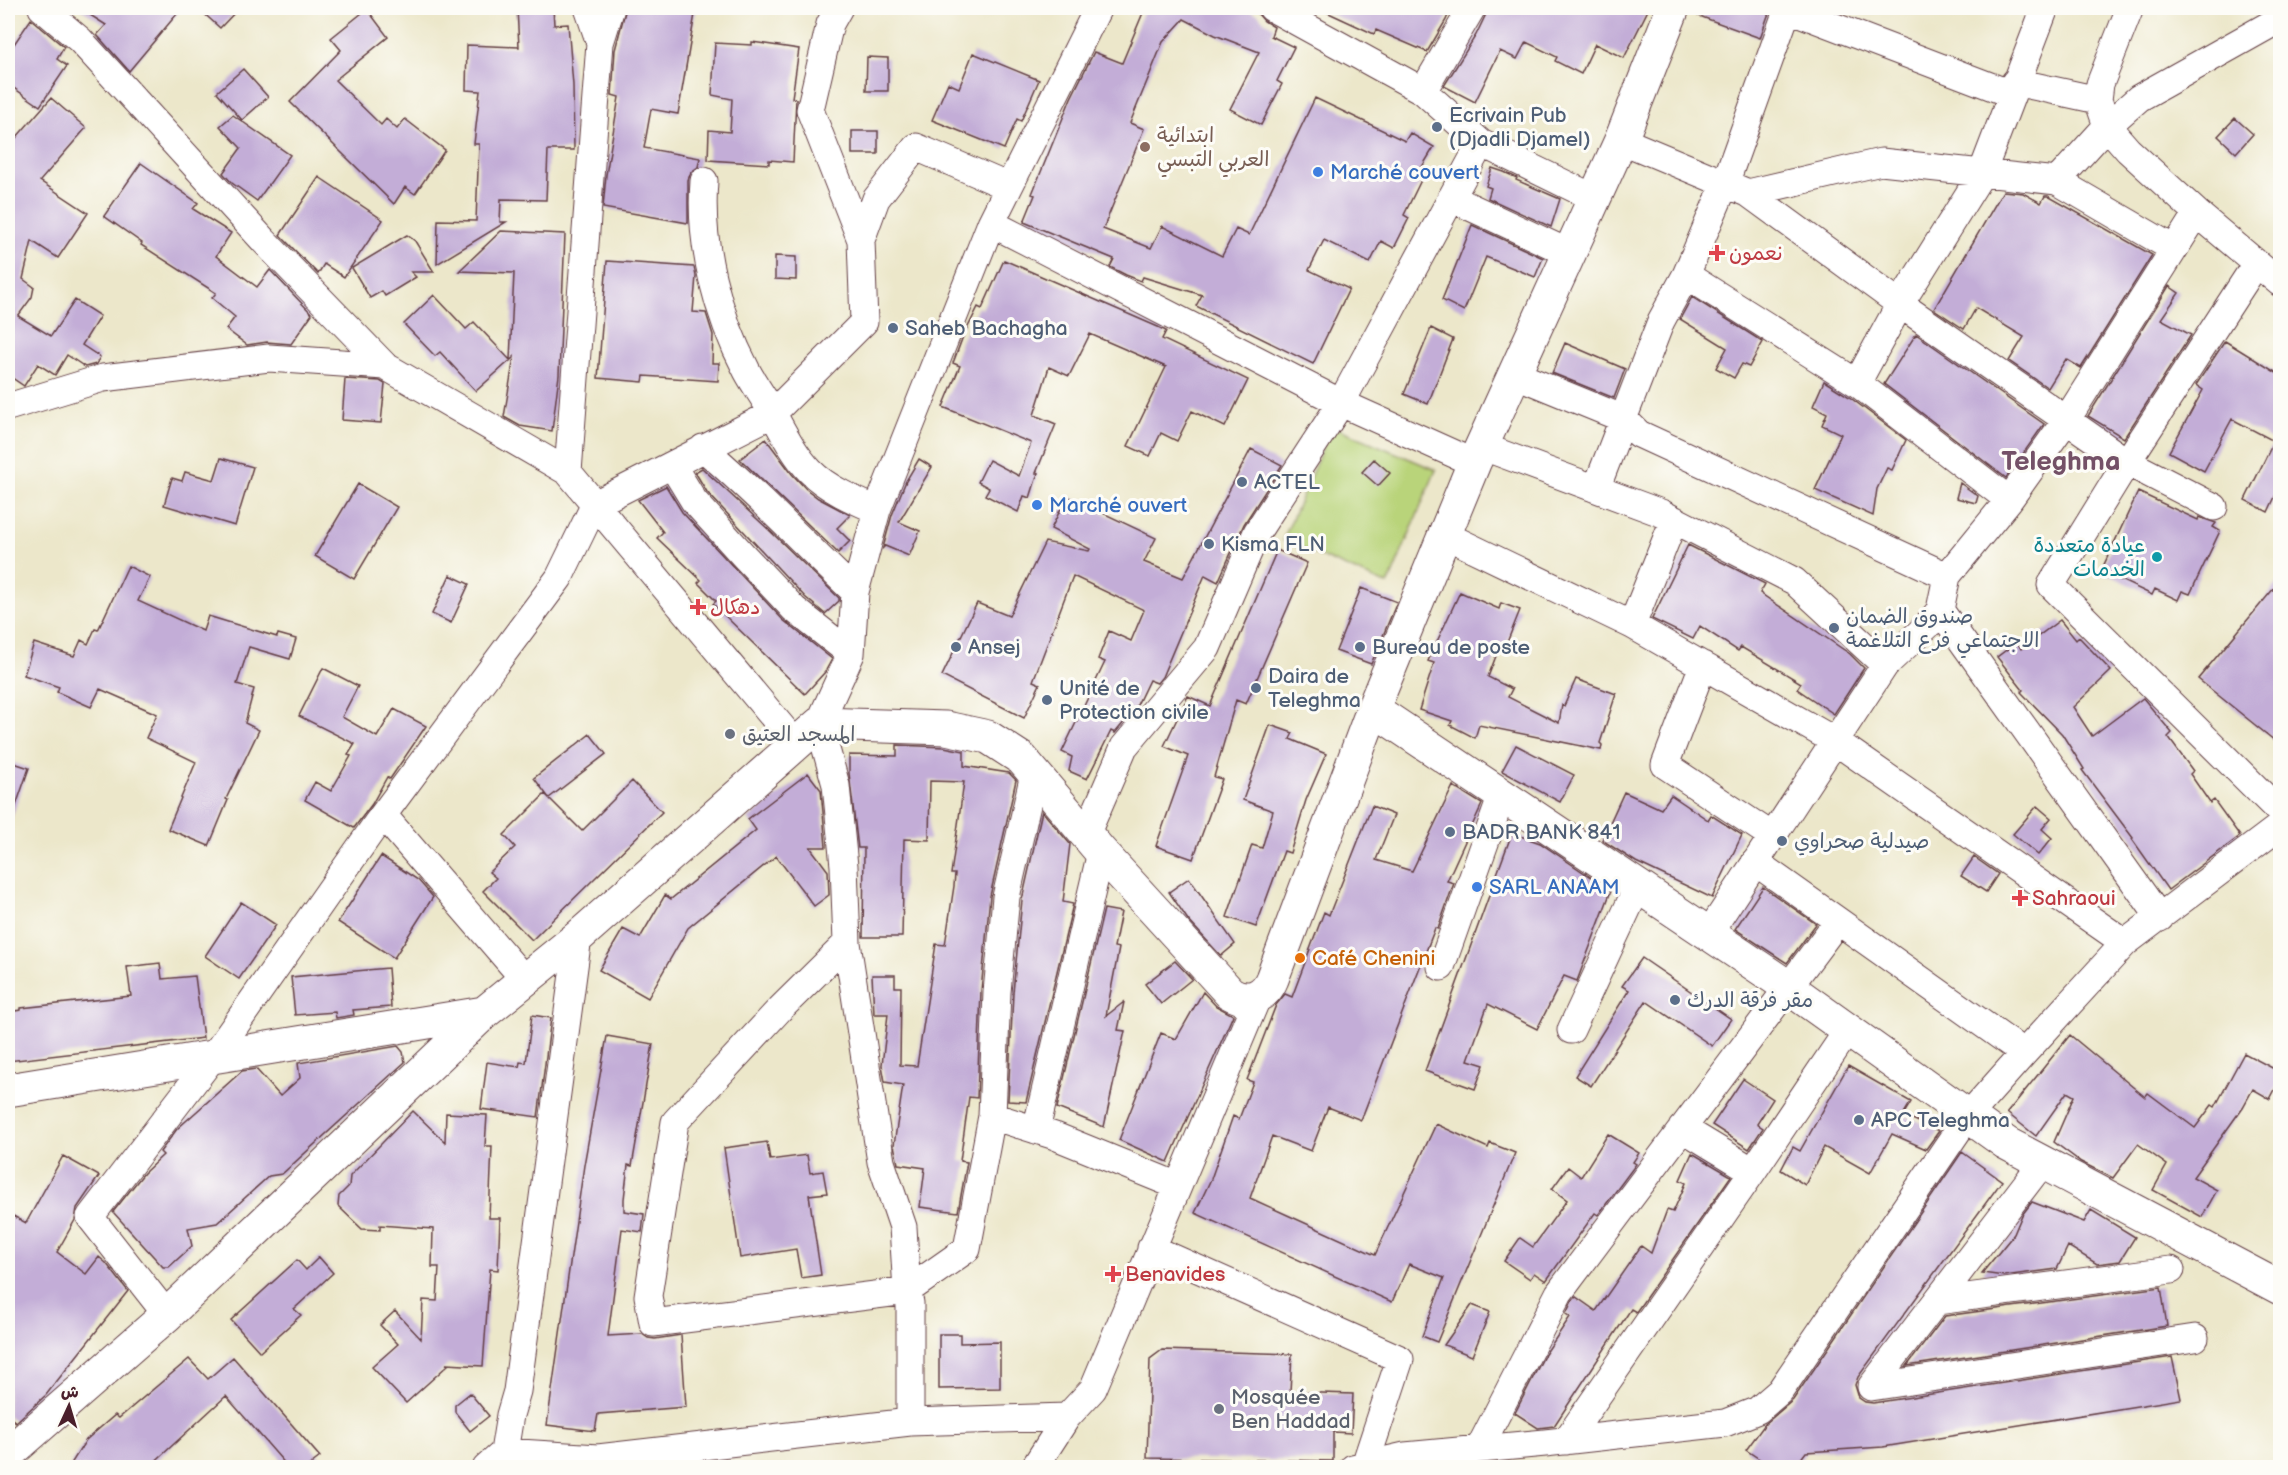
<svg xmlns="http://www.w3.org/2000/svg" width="2288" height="1475" font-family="'Balsamiq Sans','Playpen Sans Arabic',sans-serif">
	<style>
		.green { fill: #b9d47a; stroke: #827a52; stroke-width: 1.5 }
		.building { fill: #c3add7 }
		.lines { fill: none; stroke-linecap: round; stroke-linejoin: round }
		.minor-casing { stroke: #623d43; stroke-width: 29 }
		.major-casing { stroke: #623d43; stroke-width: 35 }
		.minor { stroke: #fff; stroke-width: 27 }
		.major { stroke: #fff; stroke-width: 33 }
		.service-dot { fill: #5c6f8a; stroke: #fdfcf7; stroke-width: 2 }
		.education-dot { fill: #8d6e63; stroke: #fdfcf7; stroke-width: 2 }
		.shop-dot { fill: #3f7fe0; stroke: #fdfcf7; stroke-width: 2 }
		.health-dot { fill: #e0444e; stroke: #fdfcf7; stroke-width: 2 }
		.culture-dot { fill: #0f9aa8; stroke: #fdfcf7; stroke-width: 2 }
		.worship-dot { fill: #6b7280; stroke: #fdfcf7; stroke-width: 2 }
		.food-dot { fill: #e8710a; stroke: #fdfcf7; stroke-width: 2 }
		.labels { text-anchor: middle; stroke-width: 6; stroke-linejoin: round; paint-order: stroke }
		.service-label { font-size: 21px; fill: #4e5e75; stroke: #fdfcf7; text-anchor: start }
		.education-label { font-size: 21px; fill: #785e54; stroke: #fdfcf7; text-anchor: start }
		.shop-label { font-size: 21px; fill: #366cbe; stroke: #fdfcf7; text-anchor: start }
		.health-label { font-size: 21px; fill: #be3a42; stroke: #fdfcf7; text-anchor: start }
		.culture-label { font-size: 21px; fill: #0d838f; stroke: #fdfcf7; text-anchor: end }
		.worship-label { font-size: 21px; fill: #5b616d; stroke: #fdfcf7; text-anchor: start }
		.food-label { font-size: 21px; fill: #c56008; stroke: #fdfcf7; text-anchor: start }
		.district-label { font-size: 27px; font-weight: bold; fill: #745167; stroke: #fdfcf7 }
	</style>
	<rect width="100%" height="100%" fill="#fdfcf7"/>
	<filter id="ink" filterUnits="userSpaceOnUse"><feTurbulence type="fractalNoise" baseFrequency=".0167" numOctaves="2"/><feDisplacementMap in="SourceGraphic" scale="12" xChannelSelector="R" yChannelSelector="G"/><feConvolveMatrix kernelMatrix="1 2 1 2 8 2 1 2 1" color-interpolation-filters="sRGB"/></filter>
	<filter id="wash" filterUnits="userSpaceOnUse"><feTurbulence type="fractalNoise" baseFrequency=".008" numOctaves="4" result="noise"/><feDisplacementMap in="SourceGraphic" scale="24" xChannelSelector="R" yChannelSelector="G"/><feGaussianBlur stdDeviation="1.35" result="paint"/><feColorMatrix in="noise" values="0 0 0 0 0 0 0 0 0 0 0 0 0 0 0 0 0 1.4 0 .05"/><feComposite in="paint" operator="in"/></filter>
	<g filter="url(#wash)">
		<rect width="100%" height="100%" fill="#ece7ca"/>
		<path class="green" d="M1332,426L1436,470L1388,585L1283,540Z"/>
		<g id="blocks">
			<path class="building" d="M79,8H182L129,71L97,35L106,25Z
				M198,8H239L220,28Z
				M517,8H553L554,25L568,24L573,85L574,150H548L546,200L501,199L500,222H506L437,264L438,220L476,221L479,144H474L480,91L466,90L467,45L519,47Z
				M626,8H696L678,114L651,109L644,148L700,158L698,167L691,172L688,180V223L603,208L606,175L619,97L612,95L615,50Z
				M1145,8H1241L1258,14L1264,21L1274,27L1271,36L1294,47L1277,81L1282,84L1261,125L1230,109L1259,52L1215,35L1184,19L1163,42L1130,123L1144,129L1103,229L1151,248L1162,226L1222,256L1236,229L1249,235L1315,98L1405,141L1410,133L1434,147L1419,172L1424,174L1404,215L1409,218L1394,248L1381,241L1370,263L1324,240L1309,270L1349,289L1313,364L1196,306L1202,295L1143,277L1141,281L1126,275L1110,267L1114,259L1024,222L1035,195L1032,194L1071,98L1094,52L1122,63Z
				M1318,8H1451L1446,20L1427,52L1376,30L1374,34Z
				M1489,8H1649L1624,58L1595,44L1581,74L1555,61L1557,57L1526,42L1517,59L1500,51L1475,102L1444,86L1476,35Z
				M1691,8H1762L1770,10L1760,38L1691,13Z
				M367,9L388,37L335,80L381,125L386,119L397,129L405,119L445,150L415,194L405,187L394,204L290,102L341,50L331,38Z
				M31,19L64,47L57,59L67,66L40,106L8,84V53Z
				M752,42L799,49L792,98L796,99L793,162L769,160V164L708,160L709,130L730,132L732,99L712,95L715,43L752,45Z
				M973,53L1039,80L1021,121L1017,119L1004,149L932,120L948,83L959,88Z
				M867,57L888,58V91H866Z
				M243,69L268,97L242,120L217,92Z
				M51,98L86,128L40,181L88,213L58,258L32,241L23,279L34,287L32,297L18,316L51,336L75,300L100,316L82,345L100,357L96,364L85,367L67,355L55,375L38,364L24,386L8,375V147Z
				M233,115L290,155L257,201L232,183L223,173L241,148L220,126Z
				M2235,118L2253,134L2236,153L2218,136Z
				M852,131H878V154H852Z
				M141,163L198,203L193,209L231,233L216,256L257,287L270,270L312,314L291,344L267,342L247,345L226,329L235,317L212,298L216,293L141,245L142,243L104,216Z
				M1492,168L1504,172L1517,178L1516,180L1560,199L1551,227L1488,198L1491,188L1486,186Z
				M319,177L383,220L344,277L324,264L318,274L280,235Z
				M2003,191L2023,193L2041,203L2045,196H2048L2152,255L2081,368L2066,359L2048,388L2009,361L2024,337L1976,308L1964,329L1934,309Z
				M1472,225L1543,258L1535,277L1486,257L1464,311L1442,300Z
				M501,231L565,234L559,375L552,431L520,426L504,417L514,357L476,391L440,352L435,356L404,324L434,295L466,329L474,322L510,360L514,273L459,271Z
				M407,235L415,241L434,272H411L416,277L385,296L382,291L370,298L352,268Z
				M775,256L796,257V280L775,279Z
				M1004,260L1158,327L1166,331L1162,339L1248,380L1225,427L1192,411L1177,441L1161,433L1150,456L1128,446L1166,367L1090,334L1069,376L1049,367L1034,415L1056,424L1036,473H1038L1030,498L1024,496L1018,512L985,495L989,488L978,482L989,460L1019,476L1031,443L943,407L960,366L953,363L962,339L978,307L982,309Z
				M607,261L694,267L696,276L693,312L706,313L713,335L712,363H719L718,381L644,376L643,382L598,378Z
				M2169,286L2179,293L2161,319L2191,335L2124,438L2088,416Z
				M1692,297L1763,342L1749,367L1742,364L1734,378L1716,368L1727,348L1680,319Z
				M1431,328L1453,339L1428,404L1404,394Z
				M1916,334L2044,424L2006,478L1884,384Z
				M2225,341L2280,375V486L2268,512L2245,500L2274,441L2232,419L2204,471L2169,452L2203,390L2196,385Z
				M1565,343L1625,369L1614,398L1552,373Z
				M345,379L380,381L385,384L381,423L342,420Z
				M1824,381L1848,396L1906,440L1892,470L1887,468L1877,489L1873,516L1815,490L1841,434L1822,425L1827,413L1813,406Z
				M766,439L792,474L806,489L818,498L850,515L837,528L850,541L838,553L740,459Z
				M1251,449L1282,465L1244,524L1218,582L1205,575L1162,677L1157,683L1149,680L1135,709L1115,733L1111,731L1087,779L1069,771L1072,757L1062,752L1105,662L1098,659L1109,631L1131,641L1144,610L1073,576L1033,681L1040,684L1024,718L942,676L977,603L1009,616L1045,542L1089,551L1090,549L1051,529L1067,496L1156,538L1144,562L1183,578Z
				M221,458L253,467L235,526L164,505L172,478L182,481L185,472L214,480Z
				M919,459L932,467L899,522L920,531L909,556L885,546L883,548L892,515L906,481Z
				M1374,459L1390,473L1378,486L1362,472Z
				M702,468L769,530L839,598V601L825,614L805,597L707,492L695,472Z
				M1960,483L1978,496L1976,503L1956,498Z
				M358,484L397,507L354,579L315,556Z
				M666,486L682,512L783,620L832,659L825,672L805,694L713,604L716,601L698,583L701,580L657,538L663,532L638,500Z
				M2138,492L2198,520L2199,517L2216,523L2213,527L2220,531L2190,594L2182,591L2178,600L2155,589L2152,595L2101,571Z
				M1688,545L1765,584L1760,593L1850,654L1864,668L1834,714L1797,689L1801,683L1741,647L1738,651L1700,626L1693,639L1652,619Z
				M1277,550L1307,563L1246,704L1236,700L1214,777L1222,779L1193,859L1156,846L1188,756L1164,746L1188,696L1210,706Z
				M128,566L150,577L138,601L203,631L208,616L277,637L278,634L296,639L290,659L249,647L237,684L254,689L245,723L259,730L226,799L228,800L209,846L168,829L196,762L146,738L157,714L100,689L91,707L57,692L59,687L24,675L34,643L74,656L81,640L88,644L95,629L98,630Z
				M450,575L469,584L451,623L432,614Z
				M2280,581V745L2198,679Z
				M1361,588L1397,602L1371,664L1336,651Z
				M1460,592L1499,609L1501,603L1520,610L1506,645L1501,643L1488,677L1512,689L1508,697L1559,723L1562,705L1564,706L1576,679L1616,694L1600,743L1602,745L1601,750L1479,725L1475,738L1450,725L1452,721L1419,710L1434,663L1428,661Z
				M2060,620L2076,640L2079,637L2111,671L2073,707L2092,736L2143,698L2172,733L2168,737L2193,771L2190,774L2210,803L2214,800L2240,836L2168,890L2132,839L2133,838L2082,770L2084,769L2062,734L2021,692L2023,690L1997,657L2017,642L2021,649Z
				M323,668L358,686L342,717L377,737L394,709L426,726L390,779L387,777L372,804L354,828L305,800L315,782L331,791L351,756L348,755L355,744L299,716Z
				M1270,725L1293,733L1290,739L1326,754L1306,800L1290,853L1284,851L1256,927L1227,917L1252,845L1262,848L1273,811L1243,800Z
				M590,734L606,754L549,798L534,778Z
				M897,745L944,747L964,751V766L1009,773L1016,780L990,896L981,991L977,1098L969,1097L960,1161L967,1162L958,1212L920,1207L925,1168L898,1164L894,1145L903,1085L885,1082L882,1065L888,1014H874L872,975H895V987H901L900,1065L917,1066L936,944L945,945L954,886L955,874H951L964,782L930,781L929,840L904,839L902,937H863L864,848H858L849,773V755L897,756Z
				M1516,745L1574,775L1560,802L1502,771Z
				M8,761L29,768L10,823H8Z
				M808,773L821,790L826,847H810L828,871L829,895L814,906L776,856L688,928L648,998L599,970L623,929L640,938L665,895L671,899L756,830L748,819Z
				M632,781L662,812L532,940L483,891L496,878L489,872L515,847L504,835L545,794L582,831Z
				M1453,786L1482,804L1447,881L1454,883L1439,926L1438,929L1435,928L1361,1120L1328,1107L1311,1151L1272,1136L1250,1198L1375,1255L1436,1124L1488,1148L1490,1143L1515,1153L1437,1342L1422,1336L1444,1278L1409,1264L1392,1302L1195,1213L1211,1179L1233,1116L1239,1119L1253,1082L1247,1080L1276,1005L1285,994L1292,997L1324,912L1329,915L1372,806L1394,815L1376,860L1412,871Z
				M1624,792L1661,809L1671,795L1708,820L1711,815L1742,835L1712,898L1636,862L1602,840Z
				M2037,806L2051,818L2042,829L2052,838L2038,855L2013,834Z
				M1042,811L1070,844L1063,902L1073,904L1026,1102L1008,1101L1013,993L1022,900Z
				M1512,833L1540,843L1611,891L1577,981L1564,976L1537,1029L1488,1004L1468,1060L1484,1065L1475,1089L1425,1071Z
				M381,856L418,880L433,897L394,958L338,922Z
				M1974,857L1998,874L1986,892L1961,876Z
				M1189,878L1235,944L1221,956L1188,920L1169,892Z
				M1763,887L1816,924L1787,963L1735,929Z
				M241,902L276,925L239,979L205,956Z
				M1104,909L1121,912L1114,947L1119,948L1106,1016L1124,1002L1118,1030L1125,1031L1104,1127L1057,1108Z
				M1642,958L1731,1019L1712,1046L1646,1001L1591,1086L1575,1076L1629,990L1622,986Z
				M1175,961L1192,979L1161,1004L1145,984Z
				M160,963L162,979L195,976L203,1038L8,1061V1012L21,1010V1008L131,996L127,967Z
				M388,968L391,1007L353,1010L354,1015L336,1018L335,1012L295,1015L291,977Z
				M1203,992L1216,1006L1233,1015L1168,1162L1119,1140L1161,1033L1176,1039Z
				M532,1015L551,1018L538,1117L481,1109L487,1062L519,1067L520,1062L526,1063Z
				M2070,1035L2145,1097L2148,1093L2195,1128L2212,1105L2215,1107L2244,1053L2280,1072V1080L2270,1099L2253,1089L2243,1107L2193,1177L2217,1190L2202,1217L2153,1190L2167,1165L2138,1144L2113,1178L2081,1162L2054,1142L2074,1096L2067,1092L2036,1136L2007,1113Z
				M607,1036L653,1044L632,1166L628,1165L624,1199V1211L644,1214L642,1232L622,1229L608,1336L642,1334L648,1338L655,1339L681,1335L686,1407L598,1414L595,1431L547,1425L584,1165Z
				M398,1046L403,1052L405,1062L282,1174L269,1176L217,1223L188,1228L192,1246L169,1267H163L113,1212L144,1173L163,1155L160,1152L177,1129L242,1071L256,1069L280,1096L300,1078L298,1063Z
				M1848,1066L1911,1102L1903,1115L1939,1131L1926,1149L1892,1134L1870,1173L1824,1147L1805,1185L1781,1170L1793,1147L1800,1151Z
				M1743,1079L1773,1099L1757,1124L1763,1128L1749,1149L1712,1125Z
				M413,1111L445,1142L446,1113L487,1115L485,1146H492L489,1218H500L498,1270L490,1269L483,1366L446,1364L448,1365L406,1403L372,1367L398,1344L380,1325L395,1311L421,1339L423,1300L437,1301L439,1267H432L433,1229L380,1225V1230L362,1229L338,1206L339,1196L349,1186L350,1176Z
				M1608,1134L1639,1153L1633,1162L1636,1164L1598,1215L1595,1213L1546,1281L1534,1273L1530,1279L1504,1261L1520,1238L1533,1247L1567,1200L1552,1189L1568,1167L1581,1177Z
				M767,1142L770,1160L807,1155L810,1173L823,1171L827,1193L809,1195L821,1275L801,1278L796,1249L740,1258L724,1148Z
				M1962,1152L2002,1181L1858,1377L1855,1385L1859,1398L1865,1402L1873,1403L2172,1357L2181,1399L1883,1447L1806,1452L1800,1460L1764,1462L1746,1450L1765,1424L1793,1400Z
				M1692,1153L1731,1176L1636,1312L1631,1309L1554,1426L1538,1428L1515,1413L1544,1356L1570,1317L1566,1314L1572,1301L1576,1297L1596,1311L1641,1246L1651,1253L1667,1210L1673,1212L1686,1183L1680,1180Z
				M63,1156L99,1176L77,1208L75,1220L57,1252L86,1274L99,1257L106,1263L128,1291L46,1395L16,1422L8,1416V1213L26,1223Z
				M2032,1202L2084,1222L2091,1210L2135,1237L2120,1261L2097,1264L2068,1246L2057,1269L2004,1276L1982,1273L2014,1234L2022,1215Z
				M319,1257L333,1273L294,1309L301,1315L260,1352L231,1320L297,1260L306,1270Z
				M2161,1287L2167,1326L1907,1366L1945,1316Z
				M1472,1305L1490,1312L1472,1356L1444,1345Z
				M939,1334H960V1343L1000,1342V1388L939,1389Z
				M1162,1350L1292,1354L1290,1392L1353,1394L1351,1433L1333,1432V1461L1147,1458L1150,1359Z
				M233,1357L320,1457L307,1467H288L226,1396L149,1467H69L86,1440L115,1415L119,1418L189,1359L208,1379Z
				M470,1393L489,1416L470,1431L455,1412V1405Z"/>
		</g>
	</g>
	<g filter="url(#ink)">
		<use href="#blocks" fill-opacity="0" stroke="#623d43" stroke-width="1.5"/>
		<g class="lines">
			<defs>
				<path id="minor" d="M42,8L80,40L264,241L385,366
					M588,8L600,43L568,472L796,744
					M1272,8L1423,91L1481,143L1594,198
					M1786,8L2011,94
					M2130,8L2100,84L2098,100L2107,126L2128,150L2197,213L2280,283
					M600,43L611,8
					M2015,82L2098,100
					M1423,91L1472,8
					M1621,140L1748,193L1881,162L2057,181L2174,249
					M704,181C699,245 717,314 747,371C755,386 765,399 773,414C784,434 794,454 810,471C826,488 856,501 877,510
					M2057,181L2107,126L2139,98L2280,19
					M1748,193L1900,304L2127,462L2214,507
					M1451,198L1569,253
					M991,223L1341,403L1474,463
					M861,240L876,199L916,147L1009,187
					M2256,264L2127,462L2051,585L2280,812
					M1686,275L1857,383L2009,500
					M1514,374L1624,419L1639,434L1947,576
					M1857,383L1900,304L1982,173L2045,8
					M8,407L103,378L269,358L385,366L568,472
					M1481,446L1661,513L1794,581L1885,665
					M703,448C757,493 804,544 855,592
					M672,465L694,501L743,555L794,609L851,654
					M1596,489L1661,321L1686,275L1725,184L1788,8
					M1445,535L1632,625L1835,741L2125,943
					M1940,610L2160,918
					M1632,625L1674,520
					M1703,665L1665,765L1772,836
					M383,815L525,980
					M1086,835L1124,747L1207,648L1257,532L1341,403L1481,143
					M1755,862L2024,1053
					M1709,933L1885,665L1928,625L1940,610L1947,576L2009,500L2067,419L2197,213
					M847,943L779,1010L675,1122L648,1296L653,1323L907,1291L967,1249L992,1116L997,992L1006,897L1034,774
					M1441,967L1502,795
					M1571,1030L1638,886
					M992,1116L1055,1136L1178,1186
					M1682,1128L1753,1171
					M1036,1130L1101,852
					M2043,1162L1871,1387L2195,1338
					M1151,1248L1400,1359L1364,1468
					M1937,1301L2171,1270
					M167,1315L90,1217L213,1057L377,823L559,578L595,504L772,414L864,322L861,240L810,110L830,24L839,8
					M910,1422V1303L907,1291L903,1227L881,1162L847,943L844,866L836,785L819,724L851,654L855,592L877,510L991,223L1098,8
					M1566,1441L1753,1171L1848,1030
					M1479,1449L1559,1293L1838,921
					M504,1452L598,1458L910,1422L1067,1417
					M486,1468L504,1452L510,1415L517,1391L578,937
					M1034,1468L1067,1417L1093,1389L1258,996
					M1353,1468L1405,1456L1545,1443L1725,1423L1758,1410L1780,1391L1968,1116L2024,1053L2125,943L2280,826"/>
				<path id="major" d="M1373,709L1775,978L2006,1143L2280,1288
					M8,1090L484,1013
					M8,1454L167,1315L484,1013L578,937L819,724L946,728L988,737L1022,759L1101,852L1230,993C1247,1003 1264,998 1272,979L1373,709L1474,463L1621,140L1673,8"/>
			</defs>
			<use href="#minor" class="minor-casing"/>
			<use href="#major" class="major-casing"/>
			<use href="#minor" class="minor"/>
			<use href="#major" class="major"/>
		</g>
	</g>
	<g class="service-dot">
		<circle cx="1437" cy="127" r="6"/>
		<circle cx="893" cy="328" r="6"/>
		<circle cx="1242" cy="482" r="6"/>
		<circle cx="1209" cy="544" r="6"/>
		<circle cx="1834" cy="628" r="6"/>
		<circle cx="956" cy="647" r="6"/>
		<circle cx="1360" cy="647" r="6"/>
		<circle cx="1256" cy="688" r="6"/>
		<circle cx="1047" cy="700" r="6"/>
		<circle cx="1450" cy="832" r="6"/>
		<circle cx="1782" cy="841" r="6"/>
		<circle cx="1675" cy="1000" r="6"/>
		<circle cx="1859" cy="1120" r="6"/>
	</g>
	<circle class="education-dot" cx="1145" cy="147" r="6"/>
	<g class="shop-dot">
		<circle cx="1318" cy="172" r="6"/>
		<circle cx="1037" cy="505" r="6"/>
		<circle cx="1477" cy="887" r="6"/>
	</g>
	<g class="health-dot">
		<path d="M1714 244h6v6h6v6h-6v6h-6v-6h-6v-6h6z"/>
		<path d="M695 598h6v6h6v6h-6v6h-6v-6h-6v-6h6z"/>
		<path d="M2017 889h6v6h6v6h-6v6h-6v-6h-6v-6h6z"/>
		<path d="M1110 1265h6v6h6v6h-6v6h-6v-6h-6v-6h6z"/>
	</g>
	<circle class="culture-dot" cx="2157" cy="557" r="6"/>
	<g class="worship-dot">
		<circle cx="730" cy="734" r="6"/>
		<circle cx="1219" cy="1409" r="6"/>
	</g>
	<circle class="food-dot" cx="1300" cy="958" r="6"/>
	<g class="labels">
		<g class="service-label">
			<text x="1449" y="122">Ecrivain Pub<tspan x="1449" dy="24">(Djadli Djamel)</tspan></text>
			<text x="905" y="335">Saheb Bachagha</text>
			<text x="1254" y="489">ACTEL</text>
			<text x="1221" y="551">Kisma FLN</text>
			<text x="1846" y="623">صندوق الضمان<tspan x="1846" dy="24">الاجتماعي فرع التلاغمة</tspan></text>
			<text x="968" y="654">Ansej</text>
			<text x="1372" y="654">Bureau de poste</text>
			<text x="1268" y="683">Daira de<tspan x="1268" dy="24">Teleghma</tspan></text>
			<text x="1059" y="695">Unité de<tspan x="1059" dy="24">Protection civile</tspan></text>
			<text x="1462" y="839">BADR BANK 841</text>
			<text x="1794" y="848">صيدلية صحراوي</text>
			<text x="1687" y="1007">مقر فرقة الدرك</text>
			<text x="1871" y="1127">APC Teleghma</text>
		</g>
		<g class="education-label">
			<text x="1157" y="142">ابتدائية<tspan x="1157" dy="24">العربي التبسي</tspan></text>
		</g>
		<g class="shop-label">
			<text x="1330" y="179">Marché couvert</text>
			<text x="1049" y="512">Marché ouvert</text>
			<text x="1489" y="894">SARL ANAAM</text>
		</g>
		<g class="health-label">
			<text x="1729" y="260">نعمون</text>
			<text x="710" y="614">دهكال</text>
			<text x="2032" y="905">Sahraoui</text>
			<text x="1125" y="1281">Benavides</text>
		</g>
		<g class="culture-label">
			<text x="2145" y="552">عيادة متعددة<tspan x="2145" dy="24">الخدمات</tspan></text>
		</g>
		<g class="worship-label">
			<text x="742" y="741">المسجد العتيق</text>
			<text x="1231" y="1404">Mosquée<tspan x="1231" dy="24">Ben Haddad</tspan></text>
		</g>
		<g class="food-label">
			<text x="1312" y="965">Café Chenini</text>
		</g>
		<g class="district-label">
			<text x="2061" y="470">Teleghma</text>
		</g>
	</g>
	<rect width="2288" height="1475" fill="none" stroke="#fdfcf7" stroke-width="30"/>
	<g transform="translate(69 1406) rotate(4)" stroke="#fdfcf7" stroke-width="4.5" paint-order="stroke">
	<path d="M0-4.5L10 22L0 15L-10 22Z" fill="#4a1f2b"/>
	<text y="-9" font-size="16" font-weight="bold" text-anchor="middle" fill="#4a1f2b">ش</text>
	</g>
</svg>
